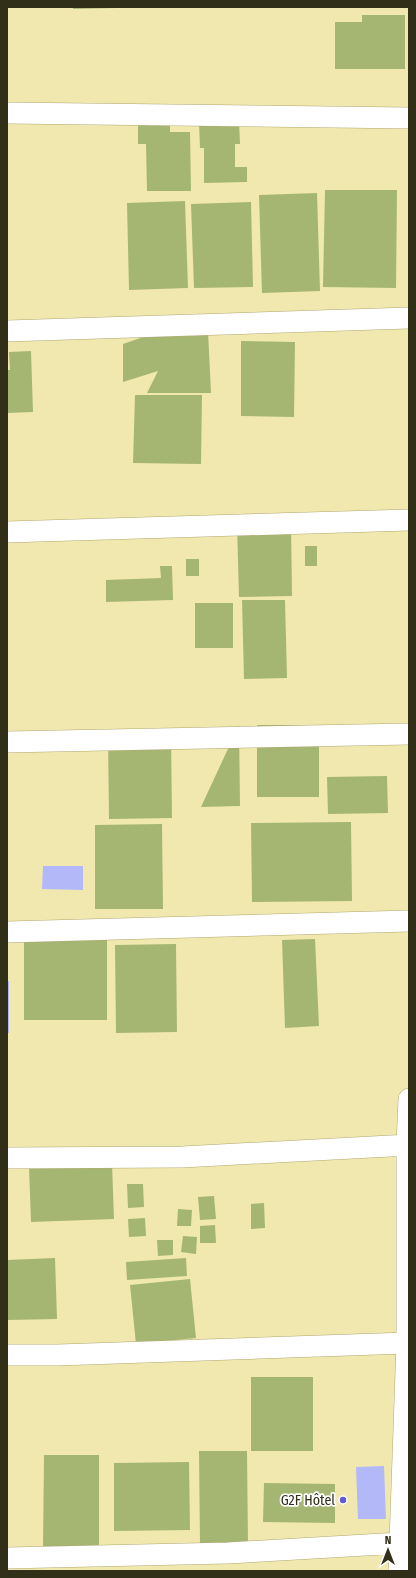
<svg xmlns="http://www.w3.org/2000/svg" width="416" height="1578" font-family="'Fira Sans Condensed',sans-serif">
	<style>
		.water { fill: #b2b8f8 }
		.building { fill: #a5b673 }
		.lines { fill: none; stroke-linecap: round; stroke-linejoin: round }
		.minor-casing { stroke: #b1a872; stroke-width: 22 }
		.minor { stroke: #fff; stroke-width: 21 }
		.poi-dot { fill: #5f5bd3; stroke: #fff; stroke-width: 1.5 }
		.labels { text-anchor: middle; stroke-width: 3.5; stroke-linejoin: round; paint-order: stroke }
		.poi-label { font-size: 14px; fill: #322f18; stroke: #fff; text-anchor: end }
	</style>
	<rect width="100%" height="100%" fill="#f1e8af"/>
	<path class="water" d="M43,866H83V890L42,889Z
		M7,981H9V1033H7Z
		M384,1466L386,1519H358L356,1467Z"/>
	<path class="building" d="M73,7H117V8L73,9Z
		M362,15H405V69H335V22H362Z
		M239,121L240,144H235V167H247V182L204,183V148H200L199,122Z
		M138,124H170V132H190L191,191H147L146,144H138Z
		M325,190H397L396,288L323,287Z
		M317,193L320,291L262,293L259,195Z
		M185,201L188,288L129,290L127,203Z
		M251,202L253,287L194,288L191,204Z
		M208,331L211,393H147L158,371L123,382V344L152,334Z
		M241,341L295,342L294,417L241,416Z
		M31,351L33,412L7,413V370H10L9,352Z
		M135,395H202L201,464L133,463Z
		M291,523L292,596L239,597L237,524Z
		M305,546H317V566H305Z
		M186,559H199V576H186Z
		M160,566H172L173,600L106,602V580L161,578Z
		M242,600H285L287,678L244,679Z
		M195,603H233V648H195Z
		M239,725L240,806L201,807Z
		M257,725H319V797H257Z
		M171,734L172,818L109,819L108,735Z
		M387,776L388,813L328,814L327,777Z
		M351,822L352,901L252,902L251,823Z
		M162,824L163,909H95V825Z
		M24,936H107V1020H24Z
		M315,939L319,1026L285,1028L282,940Z
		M176,944L177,1032L116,1033L115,945Z
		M112,1164L114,1219L31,1222L29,1167Z
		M127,1184H143L144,1207L128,1208Z
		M214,1196L216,1219L200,1220L198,1197Z
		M264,1203L265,1228L251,1229V1204Z
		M178,1209L192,1210L191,1226H177Z
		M145,1218L146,1236L129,1237L128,1219Z
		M215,1225L216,1243H200V1226Z
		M183,1236L197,1237L196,1254L181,1252Z
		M157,1240H173V1255L158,1256Z
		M55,1258L57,1319L7,1320V1260Z
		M186,1258L187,1276L127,1280L126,1262Z
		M190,1279L196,1338L136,1344L130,1285Z
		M251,1377H313V1451H251Z
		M199,1451H247L248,1544H200Z
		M44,1455H99V1547H43Z
		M189,1462L190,1530L114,1531V1463Z
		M264,1483L335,1484V1523L263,1522Z"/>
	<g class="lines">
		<defs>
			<path id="minor" d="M7,113L409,118
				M7,331L409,318
				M7,532L409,520
				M7,742L409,734
				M7,932L409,921
				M7,1158L182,1157L409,1145
				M7,1355H58L407,1343
				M7,1558L228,1553L400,1543
				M399,1571L407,1343V1145L409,1099"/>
		</defs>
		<use href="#minor" class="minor-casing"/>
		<use href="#minor" class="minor"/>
	</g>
	<circle class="poi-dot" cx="343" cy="1500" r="4"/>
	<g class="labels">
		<g class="poi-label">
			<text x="335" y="1505">G2F Hôtel</text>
		</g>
	</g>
	<rect width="416" height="1578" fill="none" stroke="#322f18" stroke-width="16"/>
	<g transform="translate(388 1550)" stroke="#ffffff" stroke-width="3" paint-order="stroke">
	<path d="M0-3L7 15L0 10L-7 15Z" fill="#322f18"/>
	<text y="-6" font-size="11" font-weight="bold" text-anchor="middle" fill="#322f18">N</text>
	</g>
</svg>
